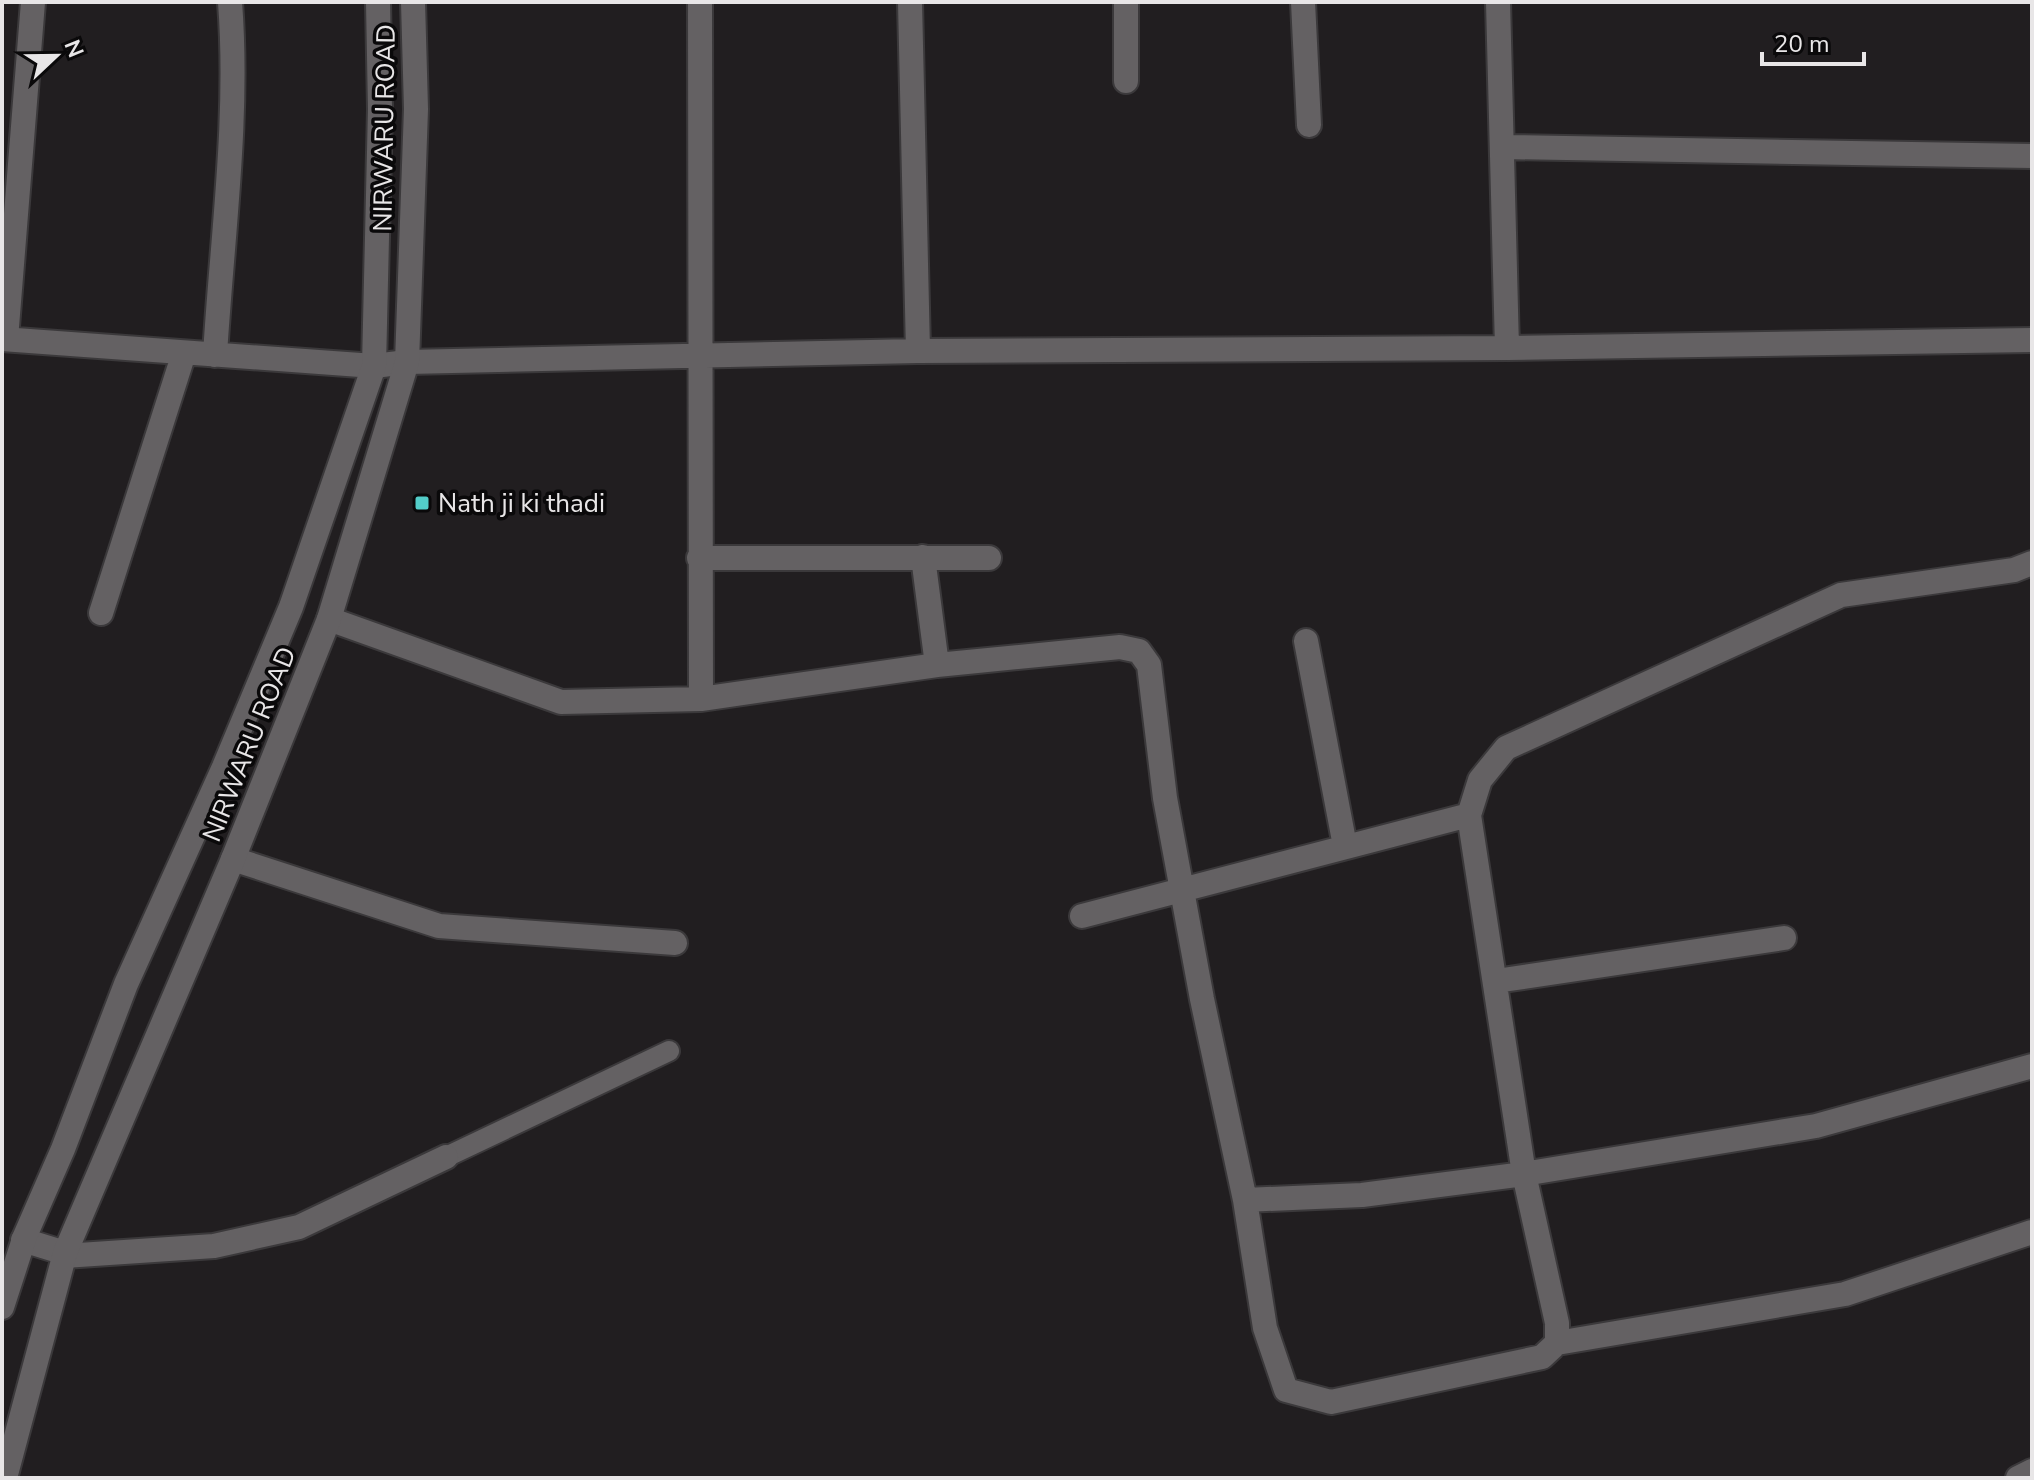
<svg xmlns="http://www.w3.org/2000/svg" width="2034" height="1480" font-family="'Nunito Sans',sans-serif">
	<style>
		.lines { fill: none; stroke-linecap: round; stroke-linejoin: round }
		.lane-casing { stroke: #3b393b; stroke-width: 24 }
		.street-casing { stroke: #3b393b; stroke-width: 28 }
		.secondary-casing { stroke: #3b393b; stroke-width: 28 }
		.lane { stroke: #646163; stroke-width: 20 }
		.street { stroke: #646163; stroke-width: 24 }
		.secondary { stroke: #646163; stroke-width: 24 }
		.poi-dot { fill: #53cdc9; stroke: #0a090a; stroke-width: 3 }
		.labels { text-anchor: middle; stroke-width: 7; stroke-linejoin: round; paint-order: stroke }
		.street-label { font-size: 26px; fill: #e8e6e7; stroke: #0a090a }
		.poi-label { font-size: 26px; fill: #e8e6e7; stroke: #0a090a; text-anchor: start }
	</style>
	<rect width="100%" height="100%" fill="#211e20"/>
	<g class="lines">
		<defs>
			<path id="lane" d="M446,1157L669,1051"/>
			<path id="street" d="M700,2L701,699
				M910,2L918,351
				M1303,2L1309,125
				M1498,2L1507,348L2032,340
				M1126,81V2
				M1504,147L2032,156
				M2,339L374,366L407,362L918,351L1507,348
				M6,339L33,2
				M215,355C222,238 239,119 230,2
				M923,557L937,665
				M699,558H989
				M101,613L184,353
				M329,619L561,702L701,699L937,665L1120,647L1139,651L1149,665L1165,798L1202,999L1245,1200L1265,1328L1286,1390L1331,1402L1542,1357L1557,1343V1323L1524,1174L1469,815L1480,780L1506,748L1841,595L2014,570L2032,563
				M1306,641L1345,846
				M233,859L439,926L675,943
				M1082,916L1469,815
				M1496,981L1784,938
				M1245,1200L1362,1195L1524,1174L1816,1126L2032,1066
				M23,1240L65,1253
				M64,1256L214,1246L299,1227L446,1157
				M1557,1343L1845,1294L2032,1232
				M2018,1478L2032,1471"/>
			<path id="secondary" d="M2,1307L25,1236L63,1149L126,984L224,767L291,607L374,366L380,109L378,2
				M5,1478L65,1253L233,859L329,619L407,362L416,109L413,2"/>
		</defs>
		<use href="#lane" class="lane-casing"/>
		<use href="#street" class="street-casing"/>
		<use href="#secondary" class="secondary-casing"/>
		<use href="#lane" class="lane"/>
		<use href="#street" class="street"/>
		<use href="#secondary" class="secondary"/>
	</g>
	<rect class="poi-dot" x="414" y="495" width="16" height="16" rx="4"/>
	<g class="labels">
		<g class="street-label">
			<text transform="translate(384 128) rotate(-89)" y="9">NIRWARU ROAD</text>
			<text transform="translate(249 744) rotate(-68)" y="9">NIRWARU ROAD</text>
		</g>
		<g class="poi-label">
			<text x="438" y="512">Nath ji ki thadi</text>
		</g>
	</g>
	<rect width="2034" height="1480" fill="none" stroke="#e8e6e7" stroke-width="8"/>
	<g transform="translate(56 56) rotate(68)" stroke="#0a090a" stroke-width="6" paint-order="stroke">
	<path d="M0-6L14 30L0 20L-14 30Z" fill="#e8e6e7"/>
	<text y="-12" font-size="22" font-weight="bold" text-anchor="middle" fill="#e8e6e7">N</text>
	</g>
	<path d="M1762 52v12h102v-12" fill="none" stroke="#e8e6e7" stroke-width="4"/>
	<text x="1774" y="52" font-size="24" fill="#e8e6e7" stroke="#0a090a" stroke-width="6" paint-order="stroke">20 m</text>
</svg>
